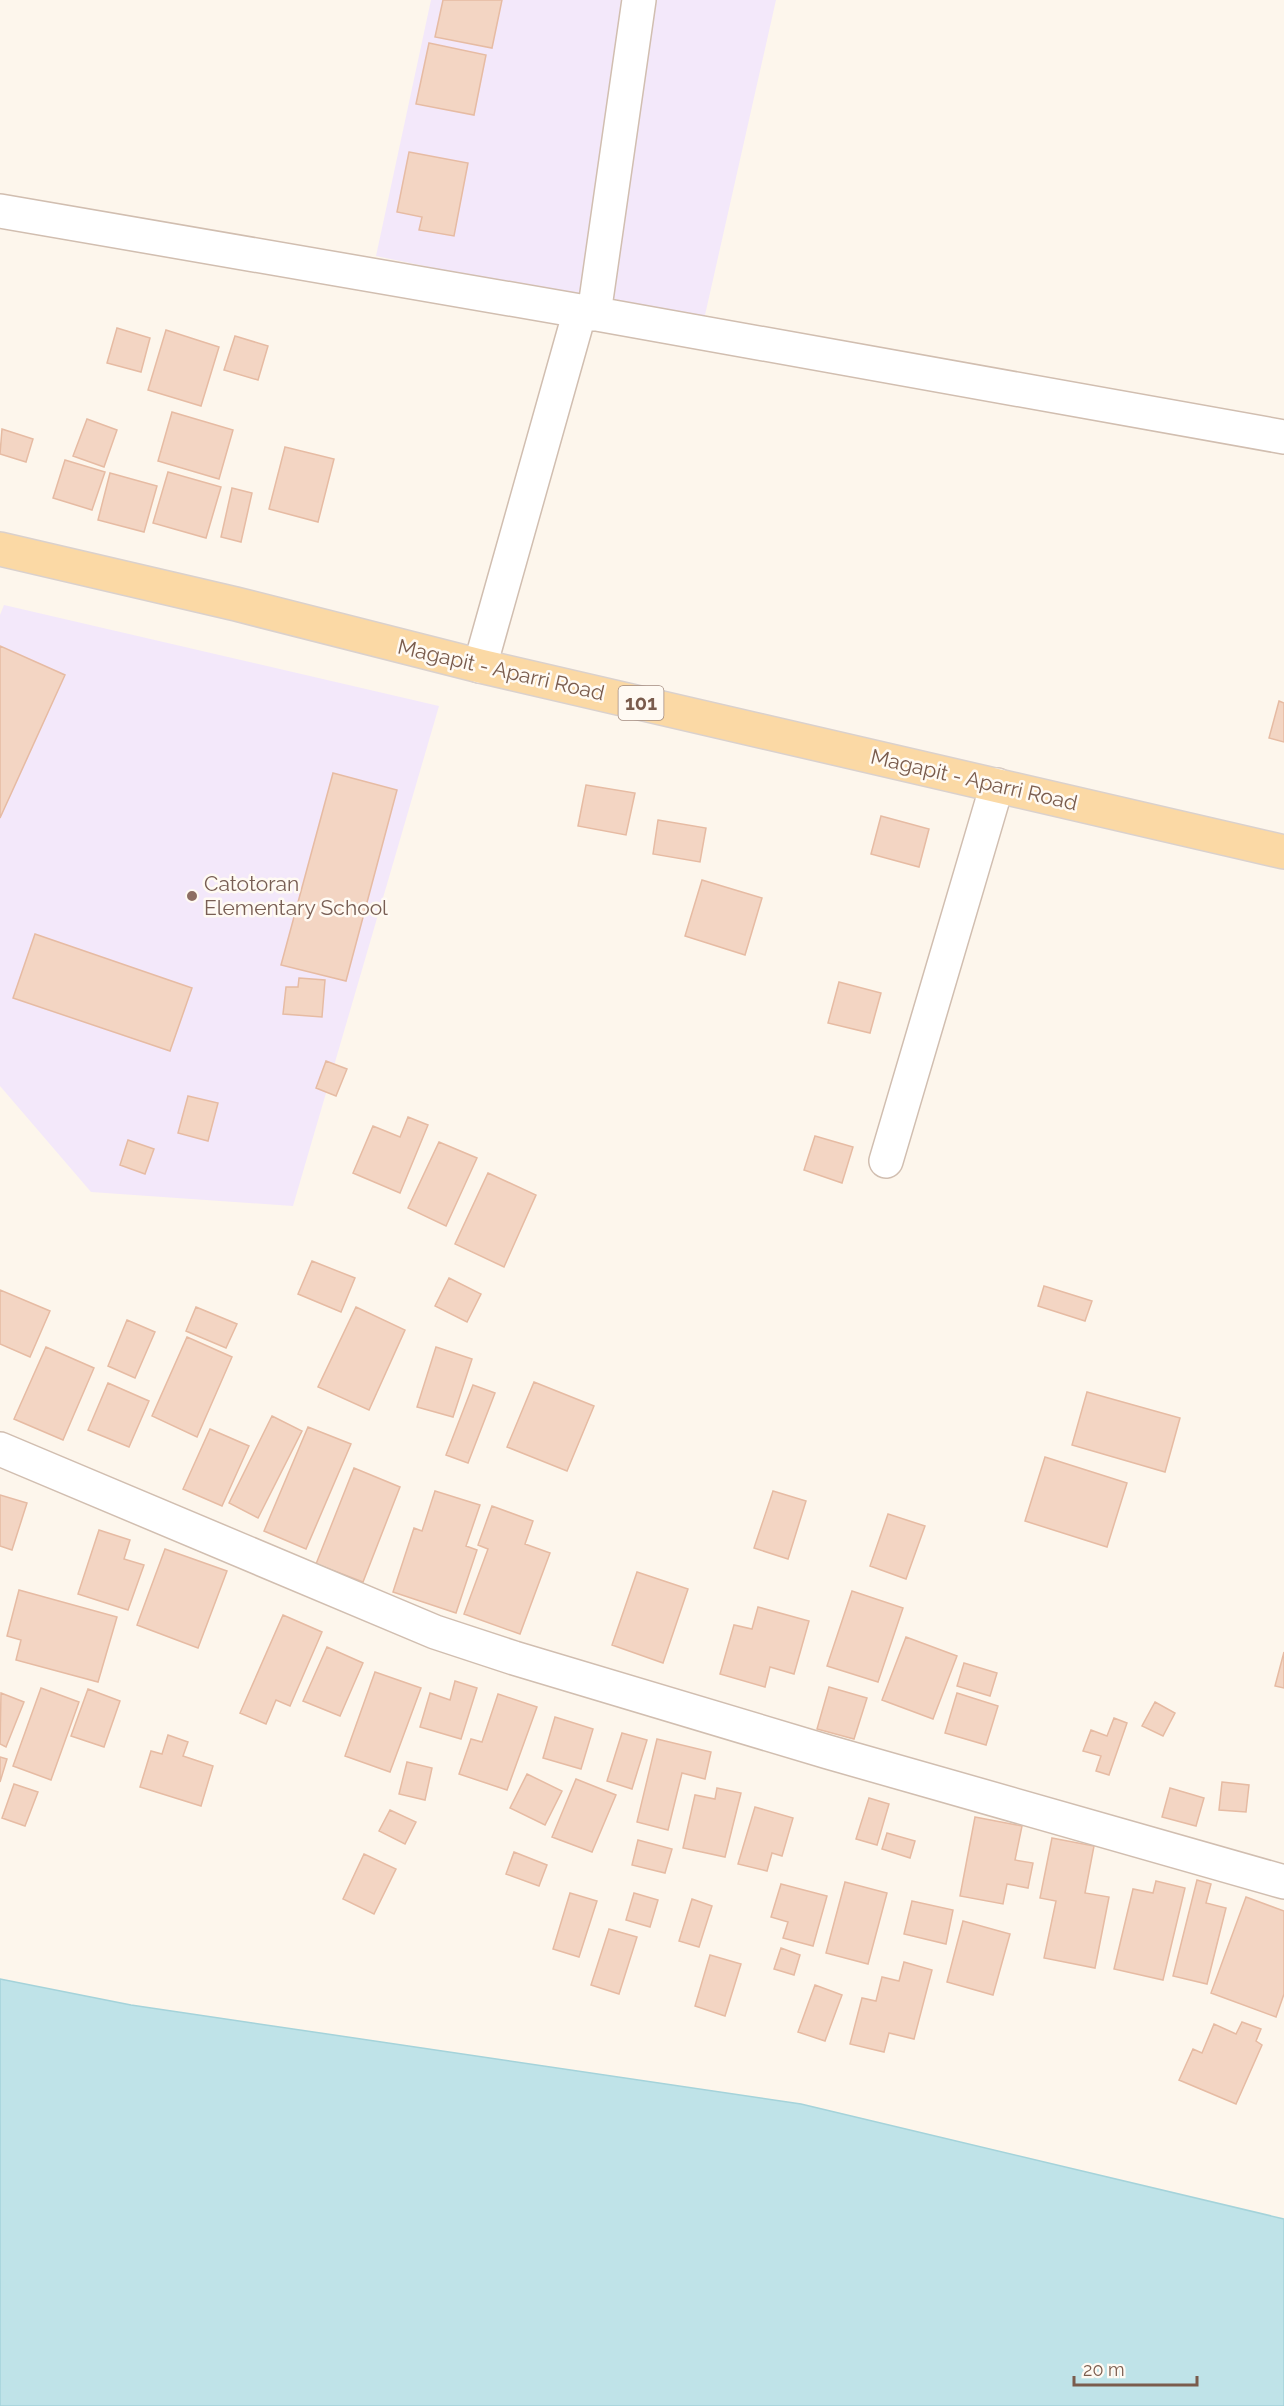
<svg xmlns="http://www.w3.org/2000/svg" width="1284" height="2406" font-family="Raleway,sans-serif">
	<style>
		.education { fill: #f3e8fa }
		.water { fill: #bfe3e8; stroke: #a5d3da; stroke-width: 1.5 }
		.building { fill: #f3d5c3; stroke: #e6bba3; stroke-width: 1.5 }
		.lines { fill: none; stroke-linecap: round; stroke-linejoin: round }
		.minor-casing { stroke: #d1beb0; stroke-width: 36 }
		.major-casing { stroke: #dad1cd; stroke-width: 36 }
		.minor { stroke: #fff; stroke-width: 33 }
		.major { stroke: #fbd9a5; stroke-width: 33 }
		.education-dot { fill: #8d6e63; stroke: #fffaf3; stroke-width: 2 }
		.labels { text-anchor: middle; stroke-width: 5; stroke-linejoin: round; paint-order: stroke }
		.shield { fill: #fffaf3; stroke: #a28b7f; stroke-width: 1.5 }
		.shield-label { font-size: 20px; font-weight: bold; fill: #7a5c4d }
		.street-label { font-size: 21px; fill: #7a5c4d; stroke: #fffaf3 }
		.education-label { font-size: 21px; fill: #785e54; stroke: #fffaf3; text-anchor: start }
	</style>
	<rect width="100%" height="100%" fill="#fdf6ec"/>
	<path class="education" d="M431,0H776L703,324L376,256Z
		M4,605L439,706L293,1206L91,1192L0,1086V615Z"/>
	<path class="water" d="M0,1979L131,2005L801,2104L1284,2219V2406H0Z"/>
	<path class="building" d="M443,0H502L492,48L435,37Z
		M429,43L486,55L474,115L416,104Z
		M409,152L468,163L454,236L419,230L422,217L397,212Z
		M117,328L150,338L141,372L107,363Z
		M166,330L219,347L201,406L148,390Z
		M235,336L268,346L258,380L224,370Z
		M172,412L233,430L219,479L158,461Z
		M87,419L117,430L104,467L73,456Z
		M2,429L33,439L26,462L0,454Z
		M285,447L334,459L318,522L269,509Z
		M65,460L105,472L92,510L53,498Z
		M168,472L221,487L206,538L153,523Z
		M110,473L157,486L144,532L98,520Z
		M232,488L252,493L241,542L221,537Z
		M0,646L65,675L0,818Z
		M1279,701L1284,703V742L1269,738Z
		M333,773L397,790L346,981L281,965Z
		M586,785L635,793L626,835L578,826Z
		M881,816L929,829L919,867L871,854Z
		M658,820L706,828L700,862L653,854Z
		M702,880L762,898L745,955L685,936Z
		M35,934L192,988L170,1051L13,998Z
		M299,978L325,980L322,1017L283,1014L286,987H298Z
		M839,982L881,993L870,1033L828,1023Z
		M326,1061L347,1069L336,1096L316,1088Z
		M188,1096L218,1103L208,1141L178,1133Z
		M408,1117L428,1125L400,1193L353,1173L373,1126L400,1137Z
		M815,1136L853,1147L842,1183L804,1170Z
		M128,1140L154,1149L145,1174L120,1165Z
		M439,1142L477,1158L446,1226L408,1208Z
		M488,1173L536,1195L504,1267L455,1244Z
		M312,1261L355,1278L341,1312L298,1294Z
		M449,1278L481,1294L467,1322L435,1306Z
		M1044,1286L1092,1301L1085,1321L1038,1306Z
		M0,1290L50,1311L30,1357L0,1344Z
		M196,1307L237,1324L226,1348L186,1331Z
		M356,1307L405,1330L369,1410L318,1387Z
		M127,1320L155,1332L135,1378L108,1366Z
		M187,1337L232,1357L197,1437L152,1416Z
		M46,1347L94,1368L63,1440L14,1419Z
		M436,1347L472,1359L453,1417L417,1407Z
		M534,1382L594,1406L567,1471L507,1447Z
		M108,1383L149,1401L129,1447L88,1430Z
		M473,1385L495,1393L468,1463L446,1455Z
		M1087,1392L1180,1418L1165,1472L1072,1445Z
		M272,1416L302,1431L258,1518L229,1503Z
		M308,1427L351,1444L306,1549L264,1531Z
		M210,1429L249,1446L222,1506L183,1489Z
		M1045,1457L1127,1483L1107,1547L1025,1521Z
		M354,1468L400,1487L363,1582L316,1564Z
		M435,1491L480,1505L466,1546L477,1550L456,1613L393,1592L414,1528L422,1531Z
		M773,1491L806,1501L788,1559L754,1548Z
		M0,1495L27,1503L12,1550L0,1546Z
		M492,1506L533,1521L525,1544L550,1553L520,1634L464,1614L488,1549L478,1545Z
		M888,1514L925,1526L906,1579L870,1566Z
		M99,1530L130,1540L124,1559L144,1565L128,1610L78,1594Z
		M165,1549L227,1571L198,1648L137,1625Z
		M637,1572L688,1589L663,1663L612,1645Z
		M19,1590L117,1617L98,1682L16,1660L21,1640L7,1636Z
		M852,1591L903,1608L878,1682L827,1666Z
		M758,1607L809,1621L794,1674L770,1667L765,1687L720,1674L734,1625L752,1629Z
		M283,1615L322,1632L290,1706L276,1700L266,1724L240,1713Z
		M906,1637L957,1656L933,1719L882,1700Z
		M327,1647L363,1663L340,1716L303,1701Z
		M1284,1652V1688L1275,1686Z
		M964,1663L997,1673L990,1696L957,1686Z
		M375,1672L421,1688L390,1772L345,1756Z
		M455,1681L477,1688L461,1739L420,1727L430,1693L450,1700Z
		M829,1687L867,1698L854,1739L817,1729Z
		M41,1688L79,1702L51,1780L13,1766Z
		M88,1689L120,1701L104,1747L71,1736Z
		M1,1693L24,1702L6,1747L0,1744Z
		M957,1693L998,1706L986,1745L945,1733Z
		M498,1694L537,1707L507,1790L459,1774L471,1739L482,1742Z
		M1155,1702L1175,1713L1163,1736L1142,1726Z
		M555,1717L593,1729L581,1769L543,1758Z
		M1114,1718L1127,1723L1109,1775L1096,1771L1101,1756L1083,1751L1091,1730L1107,1736Z
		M622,1733L647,1740L632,1789L607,1781Z
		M168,1735L188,1742L183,1756L213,1766L201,1806L140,1787L151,1751L162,1754Z
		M657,1739L711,1752L705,1779L682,1773L668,1830L637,1822Z
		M0,1757L7,1759L0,1782Z
		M407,1762L432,1768L425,1800L399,1794Z
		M527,1774L562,1791L545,1825L510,1808Z
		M576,1779L616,1795L592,1852L552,1837Z
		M1222,1782L1249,1785L1246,1812L1219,1810Z
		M14,1784L38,1792L25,1826L2,1818Z
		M717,1788L741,1793L725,1857L683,1848L695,1795L715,1799Z
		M1170,1788L1204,1798L1196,1826L1162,1817Z
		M869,1798L889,1804L877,1845L856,1839Z
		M755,1807L793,1818L782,1856L772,1853L767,1871L738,1864Z
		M390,1810L416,1822L405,1844L379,1831Z
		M975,1817L1022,1826L1015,1860L1033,1863L1028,1888L1007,1884L1003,1904L960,1896Z
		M887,1833L915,1841L910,1858L882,1849Z
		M1052,1838L1094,1846L1085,1893L1109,1897L1095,1968L1044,1958L1056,1901L1040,1898Z
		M638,1840L672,1849L665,1873L632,1865Z
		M514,1852L547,1865L539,1886L506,1874Z
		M364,1854L396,1869L374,1914L343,1899Z
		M1197,1880L1211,1884L1206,1903L1226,1908L1207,1984L1173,1976Z
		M1156,1881L1185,1888L1163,1980L1114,1969L1133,1889L1153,1893Z
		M845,1882L887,1893L868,1964L826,1953Z
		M781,1884L827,1896L813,1946L783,1938L788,1922L771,1917Z
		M570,1893L597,1901L579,1957L553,1949Z
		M634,1893L658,1900L650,1927L626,1920Z
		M1246,1897L1284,1911V1994L1276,2017L1211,1993Z
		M692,1899L712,1906L699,1947L679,1941Z
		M912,1901L953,1910L946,1944L904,1934Z
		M963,1921L1010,1934L993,1995L947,1982Z
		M609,1929L637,1937L619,1994L591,1985Z
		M781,1948L800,1955L794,1975L774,1969Z
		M710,1955L741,1964L725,2016L695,2006Z
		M904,1962L932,1970L914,2039L889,2033L884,2052L850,2044L862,1998L876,2001L882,1977L899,1981Z
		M815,1985L842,1995L825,2041L798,2032Z
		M1242,2022L1261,2029L1256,2041L1262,2045L1236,2104L1179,2080L1193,2049L1202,2053L1214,2024L1236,2034Z"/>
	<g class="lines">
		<defs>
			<path id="minor" d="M0,211L580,311L1284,437
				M594,314L639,0
				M480,666L580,311
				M886,1161L997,785
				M0,1449L435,1632L514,1658L828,1752L1284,1882"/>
			<path id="major" d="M0,549L236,604L480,666L1284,852"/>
		</defs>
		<use href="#minor" class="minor-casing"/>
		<use href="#major" class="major-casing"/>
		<use href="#minor" class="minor"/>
		<use href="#major" class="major"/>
	</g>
	<circle class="education-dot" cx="192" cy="896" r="6"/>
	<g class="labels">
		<rect class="shield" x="618.5" y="686" width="45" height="34" rx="4.5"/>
		<g class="shield-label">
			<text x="641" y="710">101</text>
		</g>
		<g class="street-label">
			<text transform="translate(501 670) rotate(13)" y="7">Magapit - Aparri Road</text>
			<text transform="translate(974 780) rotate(13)" y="7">Magapit - Aparri Road</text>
		</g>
		<g class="education-label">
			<text x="204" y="891">Catotoran<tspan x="204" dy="24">Elementary School</tspan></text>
		</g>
	</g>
	<path d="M1074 2376v9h123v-9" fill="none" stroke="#7a5c4d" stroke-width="3"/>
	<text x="1083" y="2376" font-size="18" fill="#7a5c4d" stroke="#fffaf3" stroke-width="4.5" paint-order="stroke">20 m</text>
</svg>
